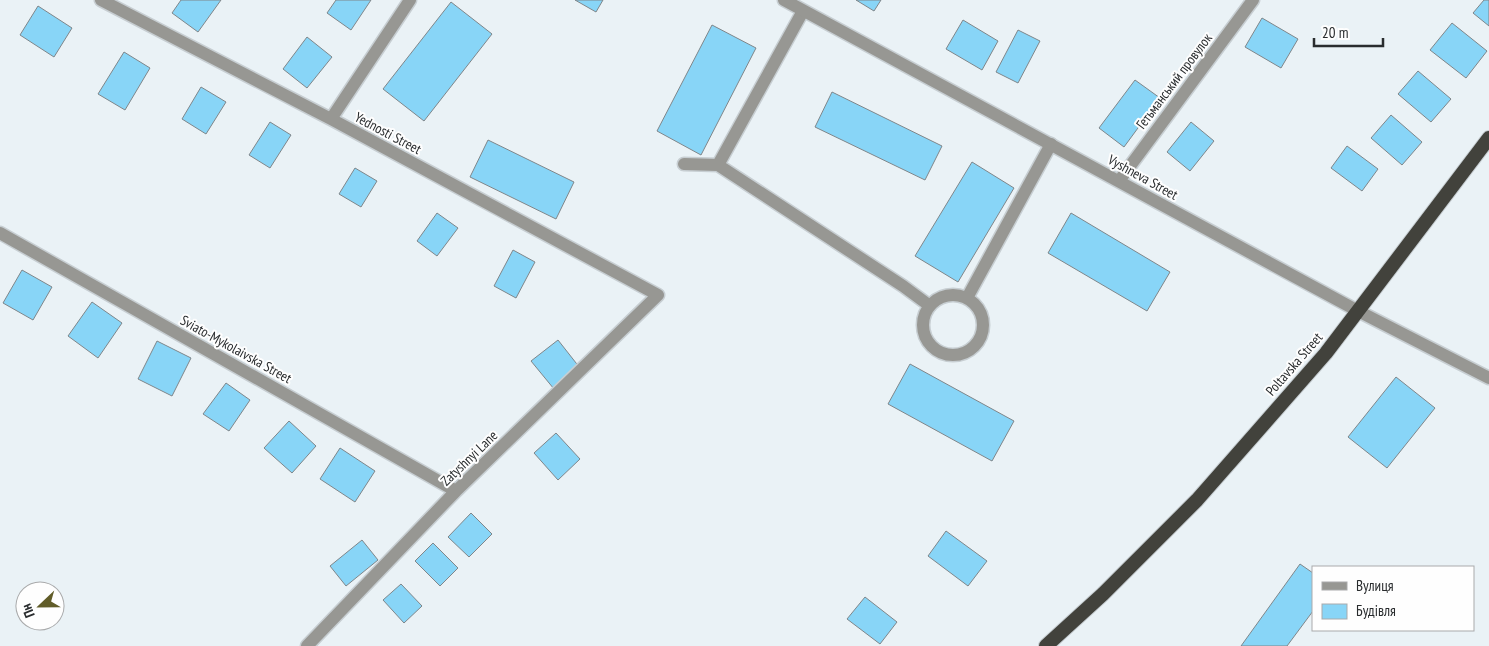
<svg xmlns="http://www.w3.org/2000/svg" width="1489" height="646" font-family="'PT Sans Narrow',sans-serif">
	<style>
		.building { fill: #88d5f7; stroke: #7f868a }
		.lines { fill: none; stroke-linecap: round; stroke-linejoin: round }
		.service-casing { stroke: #c7ced2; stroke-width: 15 }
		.minor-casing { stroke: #c7ced2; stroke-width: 15 }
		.trunk-casing { stroke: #c7ced2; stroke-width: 16 }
		.service { stroke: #979793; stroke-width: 12 }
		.minor { stroke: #979793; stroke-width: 12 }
		.trunk { stroke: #42423c; stroke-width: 14 }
		.labels { text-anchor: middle; stroke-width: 4; stroke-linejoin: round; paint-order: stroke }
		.street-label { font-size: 14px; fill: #292c2e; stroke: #fefefe }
	</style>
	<rect width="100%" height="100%" fill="#eaf2f6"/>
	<path class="building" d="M181,0H221L198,32L172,13Z
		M336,0H371L351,30L327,13Z
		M575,0H603L596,12Z
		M856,0H881L874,11Z
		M1484,0H1489V26L1473,13Z
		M451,2L492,34L424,121L383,89Z
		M38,6L72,28L54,57L20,35Z
		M1262,18L1298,39L1281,68L1245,47Z
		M963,20L998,41L982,70L946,49Z
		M1452,23L1487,51L1466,78L1430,50Z
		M712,25L756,48L701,155L657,131Z
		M1018,30L1040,41L1018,83L996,72Z
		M307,37L332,57L307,88L283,69Z
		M124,52L150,68L125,110L98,94Z
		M1418,71L1451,99L1431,122L1398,94Z
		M1135,80L1160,98L1124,147L1099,128Z
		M201,87L226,102L206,134L182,119Z
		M832,92L942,146L925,180L815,127Z
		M1391,115L1422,142L1402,165L1371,138Z
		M270,122L291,135L270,168L249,155Z
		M1191,122L1214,141L1190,171L1167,152Z
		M488,140L574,182L556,219L470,177Z
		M1347,146L1378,169L1362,191L1331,168Z
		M972,162L1014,188L958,282L915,256Z
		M355,168L377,181L361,207L339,194Z
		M437,213L458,228L437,256L417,241Z
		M1071,213L1170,272L1147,311L1048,253Z
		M513,250L535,262L516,298L494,286Z
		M22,270L52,287L33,320L3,303Z
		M92,302L122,323L98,358L68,336Z
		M558,340L580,368L554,389L531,361Z
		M157,341L191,358L172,396L138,379Z
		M910,364L1014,421L992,461L888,404Z
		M1396,377L1435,408L1387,468L1348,437Z
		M226,383L250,400L229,431L203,414Z
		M289,421L316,446L292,473L264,448Z
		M556,433L580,459L558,480L534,453Z
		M340,448L375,471L355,502L320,479Z
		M471,513L492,534L469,557L448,537Z
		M946,531L987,561L968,586L928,556Z
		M362,540L378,560L346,586L330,566Z
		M433,543L458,568L440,586L415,561Z
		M1300,564L1313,573V611L1287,646H1241Z
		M401,584L422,606L404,623L383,600Z
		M865,597L897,622L880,644L847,619Z"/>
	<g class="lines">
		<defs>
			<path id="service" d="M684,164L718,165L903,286L930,306
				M718,165L803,11
				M923 325a30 30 0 1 1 60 0a30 30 0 1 1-60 0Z
				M967,298L1051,144"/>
			<path id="minor" d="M101,0L331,119L658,295L456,491L307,646
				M784,0L1358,311L1489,378
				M331,119L410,0
				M1119,181L1253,0
				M0,233L456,491"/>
			<path id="trunk" d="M1046,646L1103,594L1197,500L1326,353L1489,138"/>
		</defs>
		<use href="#service" class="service-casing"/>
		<use href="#minor" class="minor-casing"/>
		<use href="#trunk" class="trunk-casing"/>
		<use href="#service" class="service"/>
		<use href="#minor" class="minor"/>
		<use href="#trunk" class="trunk"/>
	</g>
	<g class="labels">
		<g class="street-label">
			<text transform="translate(1174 81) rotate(-53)" y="5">Гетьманський провулок</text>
			<text transform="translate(388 133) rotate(28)" y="5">Yednosti Street</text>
			<text transform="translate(1143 177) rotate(29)" y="5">Vyshneva Street</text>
			<text transform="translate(236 349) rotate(29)" y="5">Sviato-Mykolaivska Street</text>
			<text transform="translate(1294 364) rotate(-49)" y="5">Poltavska Street</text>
			<text transform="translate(469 458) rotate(-44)" y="5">Zatyshnyi Lane</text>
		</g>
	</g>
	<rect x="1312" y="566" width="162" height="65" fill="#fefefe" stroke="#a9aaab"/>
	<rect x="1322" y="582" width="25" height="8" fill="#979793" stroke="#a9aaab"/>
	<text x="1356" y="591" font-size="15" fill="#292c2e">Вулиця</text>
	<rect x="1322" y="604" width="25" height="15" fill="#88d5f7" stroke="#a9aaab"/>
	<text x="1356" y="616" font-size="15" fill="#292c2e">Будівля</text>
	<g transform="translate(40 606) rotate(248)"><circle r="24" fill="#fefefe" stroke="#a9aaab"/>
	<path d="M0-4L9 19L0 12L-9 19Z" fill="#605c28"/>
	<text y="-8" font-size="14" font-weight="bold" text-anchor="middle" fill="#292c2e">Пн</text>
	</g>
	<path d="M1314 38v8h69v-8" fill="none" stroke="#292c2e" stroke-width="2.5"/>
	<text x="1322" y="38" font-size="15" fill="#292c2e" stroke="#fefefe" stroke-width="4" paint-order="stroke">20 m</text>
</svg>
